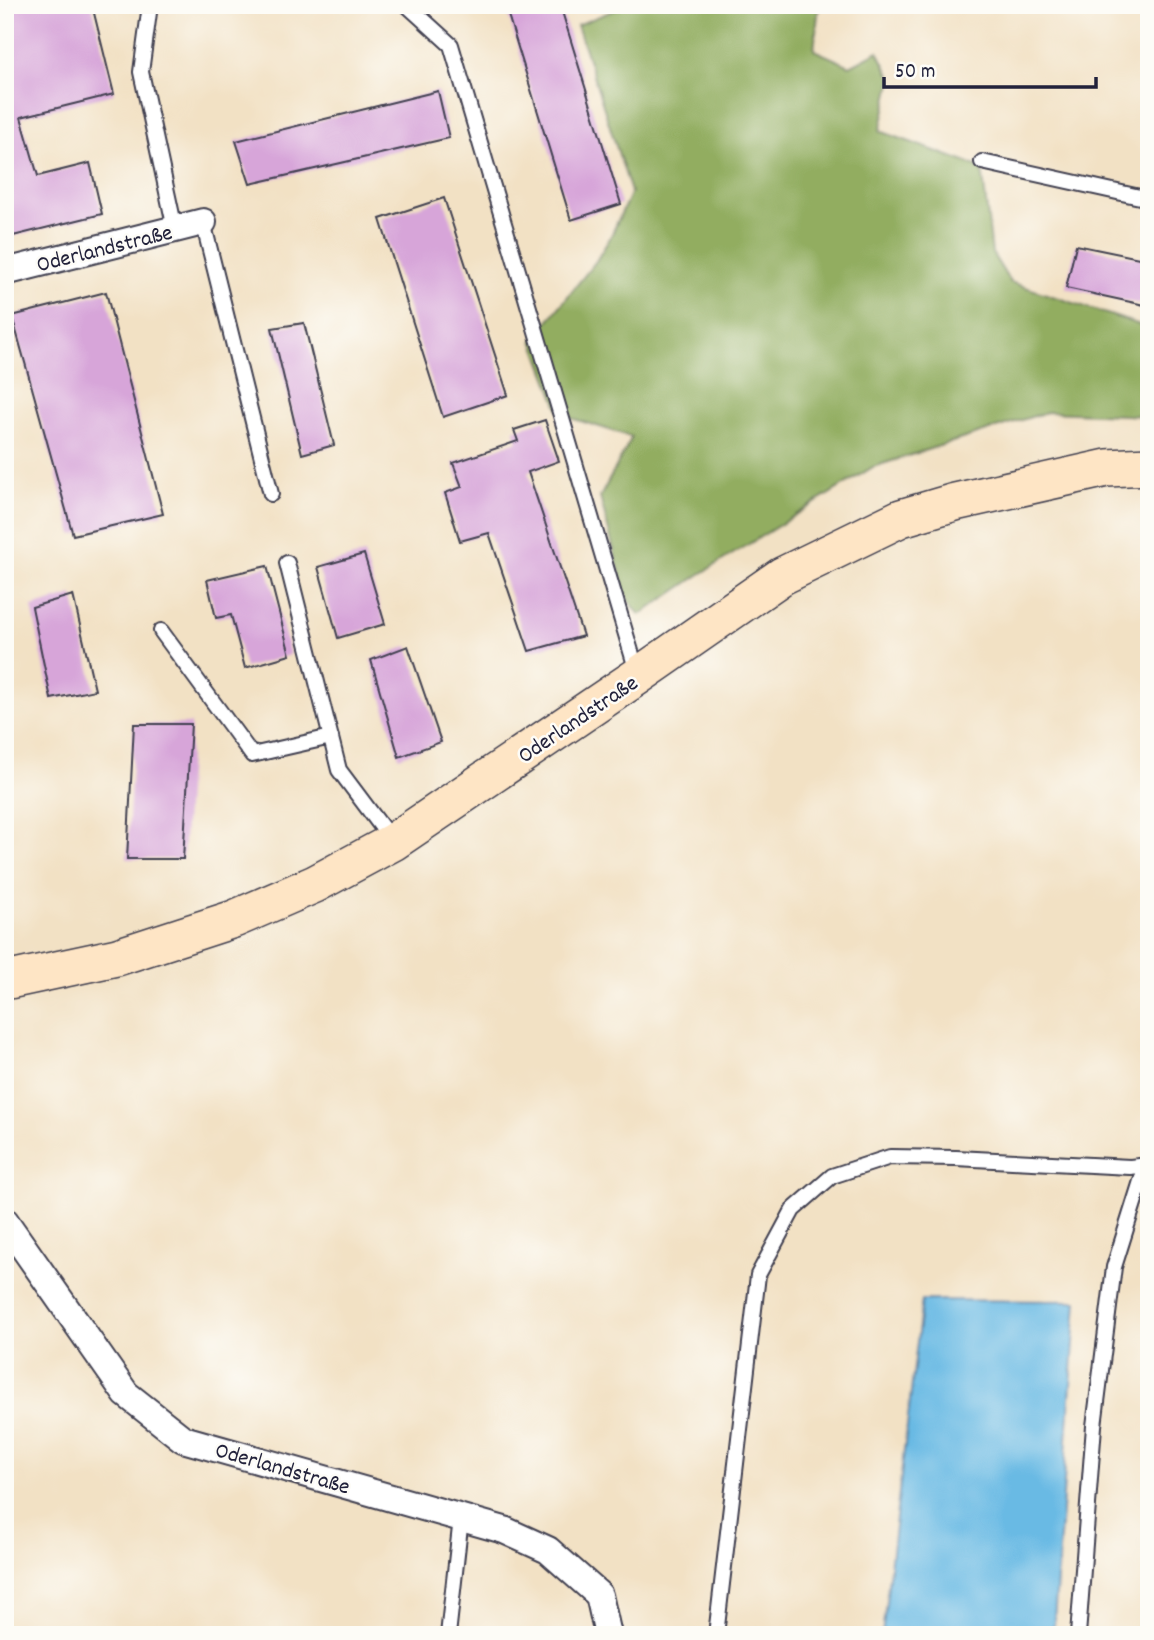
<svg xmlns="http://www.w3.org/2000/svg" width="1154" height="1640" font-family="Dekko,sans-serif">
	<style>
		.forest { fill: #92ad60; stroke: #5a684e; stroke-width: 2 }
		.water { fill: #69bae4; stroke: #466e90; stroke-width: 2 }
		.building { fill: #d7a5d9 }
		.lines { fill: none; stroke-linecap: round; stroke-linejoin: round }
		.lane-casing { stroke: #413f50; stroke-width: 18 }
		.street-casing { stroke: #413f50; stroke-width: 30 }
		.secondary-casing { stroke: #413f50; stroke-width: 40 }
		.lane { stroke: #fff; stroke-width: 14 }
		.street { stroke: #fff; stroke-width: 26 }
		.secondary { stroke: #fee5c5; stroke-width: 37 }
		.labels { text-anchor: middle; stroke-width: 5; stroke-linejoin: round; paint-order: stroke }
		.street-label { font-size: 23px; fill: #22223b; stroke: #fdfcf7 }
	</style>
	<rect width="100%" height="100%" fill="#fdfcf7"/>
	<filter id="ink" filterUnits="userSpaceOnUse"><feTurbulence type="fractalNoise" baseFrequency=".0143" numOctaves="2"/><feDisplacementMap in="SourceGraphic" scale="14" xChannelSelector="R" yChannelSelector="G"/><feConvolveMatrix kernelMatrix="1 2 1 2 8 2 1 2 1" color-interpolation-filters="sRGB"/></filter>
	<filter id="wash" filterUnits="userSpaceOnUse"><feTurbulence type="fractalNoise" baseFrequency=".00686" numOctaves="4" result="noise"/><feDisplacementMap in="SourceGraphic" scale="28" xChannelSelector="R" yChannelSelector="G"/><feGaussianBlur stdDeviation="1.57" result="paint"/><feColorMatrix in="noise" values="0 0 0 0 0 0 0 0 0 0 0 0 0 0 0 0 0 1.4 0 .05"/><feComposite in="paint" operator="in"/></filter>
	<g filter="url(#wash)">
		<rect width="100%" height="100%" fill="#f2e1c4"/>
		<path class="forest" d="M627,5H819L814,50L850,66L878,51L892,79L880,131L982,168L992,253L1010,282L1149,328V416L1047,412L873,467L699,575L640,615L626,597L600,497L632,437L561,415L533,340L596,261L611,236L631,192L577,25Z"/>
		<path class="water" d="M922,1300L1077,1301L1053,1635H882Z"/>
		<g id="blocks">
			<path class="building" d="M5,5H92L114,94L21,117L38,176L90,163L102,214L5,238Z
				M505,5H560L621,204L571,220Z
				M438,91L449,138L250,184L236,141Z
				M444,198L508,395L443,417L380,219Z
				M1076,245L1149,260V306L1066,288Z
				M106,292L163,514L73,535L12,316Z
				M304,323L334,445L302,454L272,328Z
				M545,420L559,461L528,472L583,636L529,651L489,533L460,541L445,493L462,487L453,463L518,441L514,430Z
				M364,554L385,624L338,638L318,567Z
				M267,566L290,655L245,668L231,615L216,618L207,580Z
				M73,595L95,690L51,699L32,607Z
				M408,646L441,742L399,757L371,660Z
				M134,724H191L183,859H127Z"/>
		</g>
	</g>
	<g filter="url(#ink)">
		<use href="#blocks" fill-opacity="0" stroke="#413f50" stroke-width="2"/>
		<g class="lines">
			<defs>
				<path id="lane" d="M150,5L141,72L175,229
					M407,5L451,45L638,675
					M982,162L1149,199
					M203,222L271,494
					M287,563L339,770L393,842
					M161,631L252,755L331,737
					M448,1635L461,1518
					M716,1635L758,1275L793,1210L832,1176L890,1157L956,1158L1130,1167L1149,1165
					M1078,1635L1094,1426L1114,1267L1146,1165"/>
				<path id="street" d="M5,272L203,222
					M5,1221L126,1394L183,1439L504,1530L548,1550L599,1595L608,1635"/>
				<path id="secondary" d="M5,981L117,957L234,919L315,884L393,842L638,676L782,576L901,518L955,502L1107,468L1149,466"/>
			</defs>
			<use href="#lane" class="lane-casing"/>
			<use href="#street" class="street-casing"/>
			<use href="#secondary" class="secondary-casing"/>
			<use href="#lane" class="lane"/>
			<use href="#street" class="street"/>
			<use href="#secondary" class="secondary"/>
		</g>
	</g>
	<g class="labels">
		<g class="street-label">
			<text transform="translate(104 247) rotate(-14)" y="8">Oderlandstraße</text>
			<text transform="translate(577 718) rotate(-34)" y="8">Oderlandstraße</text>
			<text transform="translate(283 1467) rotate(16)" y="8">Oderlandstraße</text>
		</g>
	</g>
	<rect width="1154" height="1640" fill="none" stroke="#fdfcf7" stroke-width="28"/>
	<path d="M884 77v10h212v-10" fill="none" stroke="#22223b" stroke-width="3.5"/>
	<text x="895" y="77" font-size="21" fill="#22223b" stroke="#fdfcf7" stroke-width="5" paint-order="stroke">50 m</text>
</svg>
